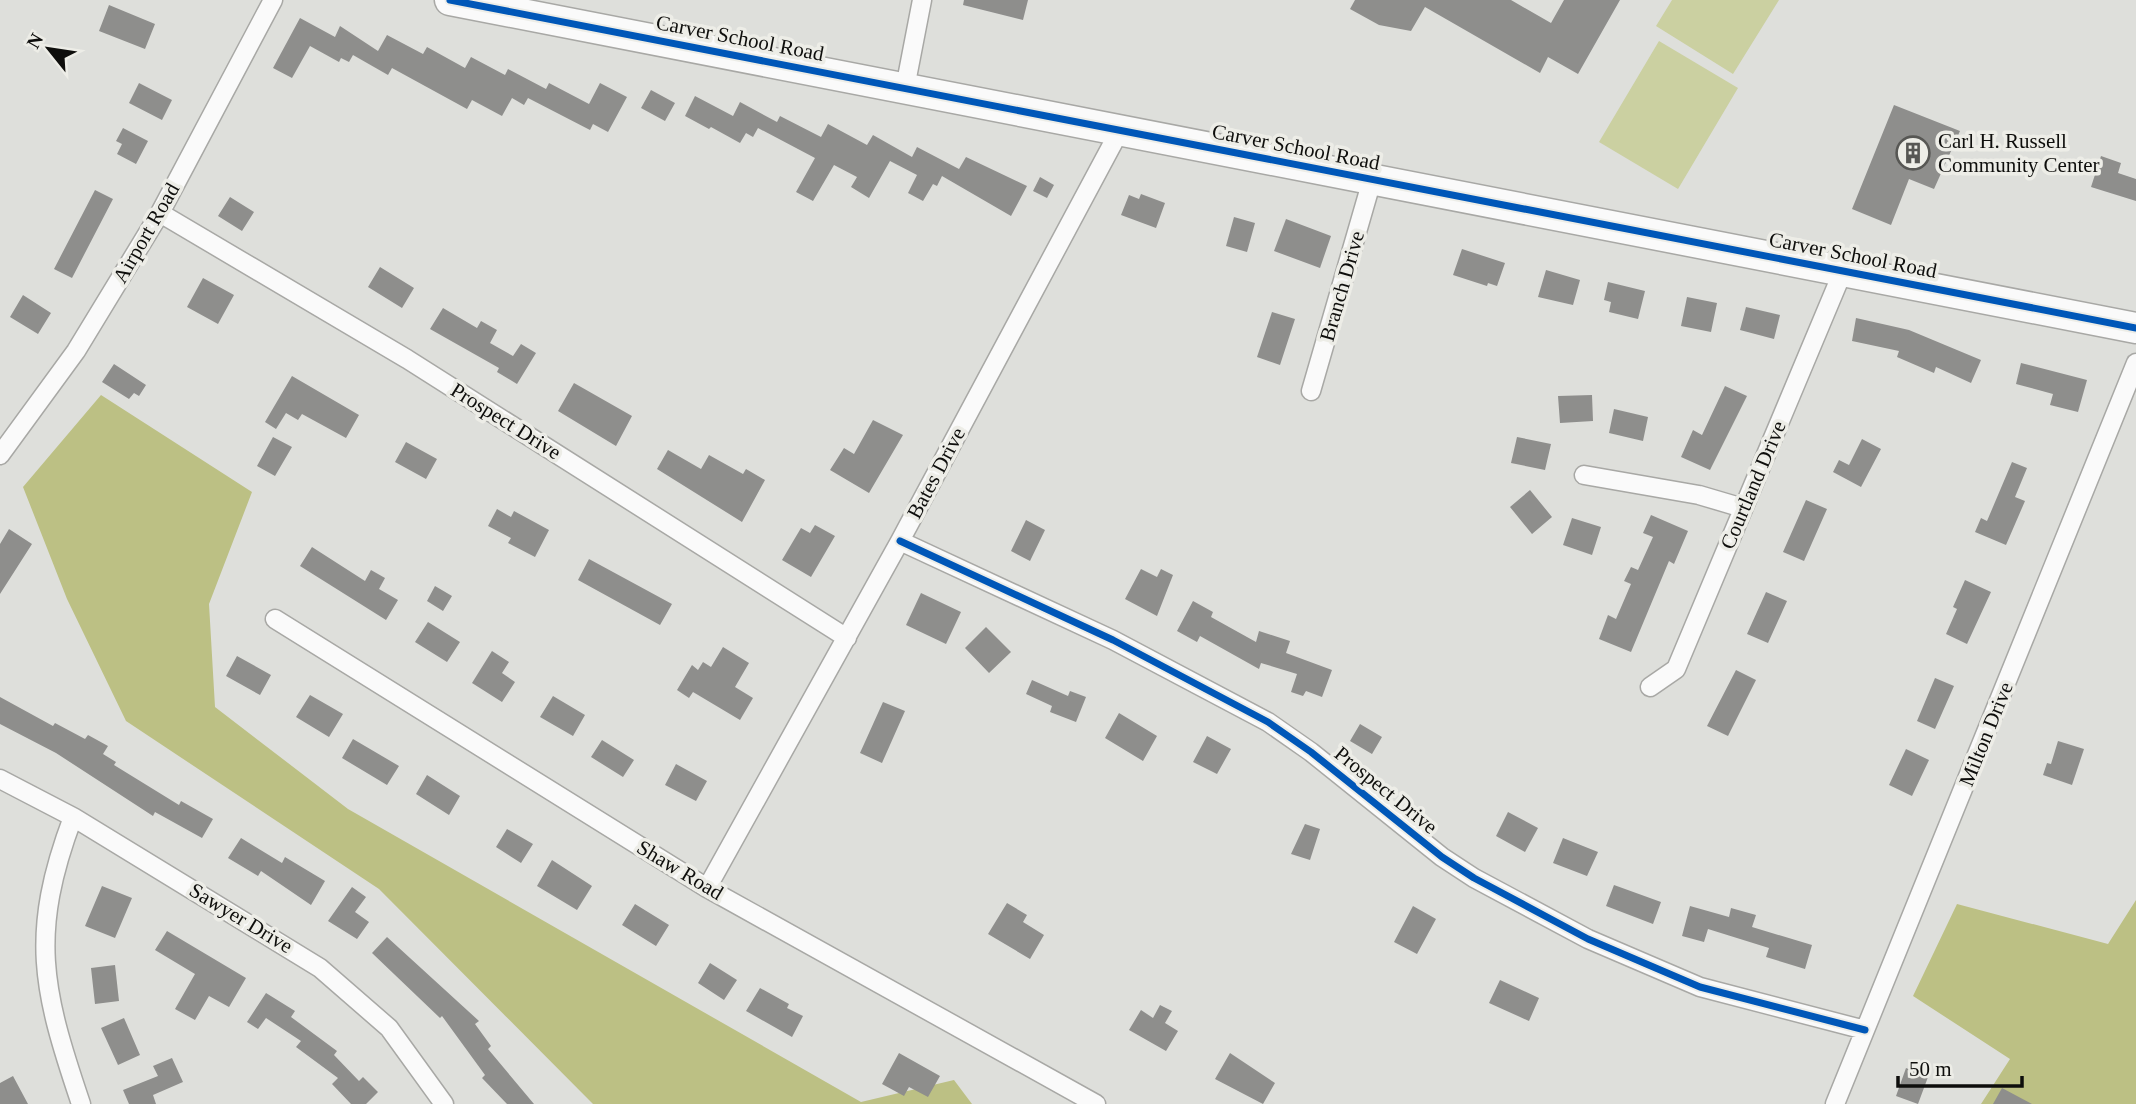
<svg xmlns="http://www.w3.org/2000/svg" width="2136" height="1104" font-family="Georgia,serif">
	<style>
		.green { fill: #cbd0a1 }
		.forest { fill: #bcc084 }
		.building { fill: #8e8e8c }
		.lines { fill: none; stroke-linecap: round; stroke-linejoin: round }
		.minor-casing { stroke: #a8a8a5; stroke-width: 21 }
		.primary-casing { stroke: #a8a8a5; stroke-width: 33 }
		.minor { stroke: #fafafa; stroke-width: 18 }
		.primary { stroke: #fafafa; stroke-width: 30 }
		.cycleway-casing { stroke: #edede7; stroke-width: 11 }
		.cycleway { stroke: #0057b8; stroke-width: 7 }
		.labels { text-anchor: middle; stroke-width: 7; stroke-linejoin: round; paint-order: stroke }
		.street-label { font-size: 21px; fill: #0e0e0c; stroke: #edede7 }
		.poi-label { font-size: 21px; fill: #0e0e0c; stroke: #edede7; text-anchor: start }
	</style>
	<rect width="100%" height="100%" fill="#dedfdb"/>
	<path class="green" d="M1672,0H1779L1733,74L1656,26Z
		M1659,41L1738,88L1678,189L1599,142Z"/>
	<path class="forest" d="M101,395L252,492L209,604L215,707L348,809L861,1102L954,1080L972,1104H593L379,889L126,721L67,599L23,487Z
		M2136,900V1104H1981L2010,1059L1913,996L1957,904L2108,944Z"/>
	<path class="building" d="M964,0H1028L1023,20L963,5Z
		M1355,0H1511L1551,23L1564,0H1620L1578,74L1548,57L1540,73L1425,7L1411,31L1379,25L1350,9Z
		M109,5L155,24L145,49L99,31Z
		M300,18L335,37L340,26L378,51L387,35L423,54L427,47L465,68L471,57L505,75L508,69L546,89L549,83L589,104L600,83L627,97L608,132L593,124L590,130L528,98L524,105L512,98L502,116L472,100L467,109L392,68L388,75L353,55L349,62L341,58L339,62L310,46L292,78L273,68Z
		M139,83L172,100L162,120L129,103Z
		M651,90L675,103L665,121L641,108Z
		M695,96L733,116L740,102L777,122L780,116L821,137L828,124L867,145L873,135L912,157L917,147L959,169L966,157L1027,186L1011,216L942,176L937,186L933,184L923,201L908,193L917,175L890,161L869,198L851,187L857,177L834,165L813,201L796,192L815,158L758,128L753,137L746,133L740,143L711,127L709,129L685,116Z
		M1894,105L1960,131L1934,189L1909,179L1891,225L1852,209Z
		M123,128L148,141L136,164L117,154L122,144L116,141Z
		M2101,156L2121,163L2118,173L2136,179V201L2091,187Z
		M1040,177L1054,185L1047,198L1033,191Z
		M95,190L113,199L72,278L54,269Z
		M1141,194L1165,203L1156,228L1121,215L1129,195L1139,199Z
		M230,197L254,212L242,231L218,216Z
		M1234,217L1255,223L1247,252L1226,246Z
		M1286,219L1331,236L1320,268L1274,251Z
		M1462,249L1505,263L1497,286L1488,283L1487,286L1453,275Z
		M380,267L414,288L402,308L368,287Z
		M1546,270L1580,280L1573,305L1538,297Z
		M203,278L234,295L218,324L187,307Z
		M1608,282L1645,291L1638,319L1609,312L1611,302L1604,300Z
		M23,295L51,313L38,334L10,317Z
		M1687,297L1717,303L1711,332L1681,326Z
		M1746,307L1780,315L1774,339L1740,330Z
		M443,308L477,328L481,321L497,330L490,343L513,356L521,344L536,353L517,384L497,372L499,368L430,329Z
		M1272,312L1295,319L1280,365L1257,357Z
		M1856,318L1909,330L1981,360L1971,383L1936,367L1934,373L1897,357L1899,351L1852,341Z
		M2021,363L2087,380L2078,412L2050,405L2053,394L2016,384Z
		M114,364L146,385L139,396L134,393L129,399L102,382Z
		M292,376L359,415L346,438L302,414L298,420L286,413L276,429L265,422Z
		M574,383L632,416L616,446L558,411Z
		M1725,386L1747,396L1710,470L1681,457L1693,430L1702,435Z
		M1592,395L1593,421L1560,423L1558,396Z
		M1614,409L1648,417L1643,441L1609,433Z
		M873,420L903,435L869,493L830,470L844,448L854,454Z
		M273,437L292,447L275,476L257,466Z
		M1517,437L1551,444L1545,470L1511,463Z
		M1862,439L1881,449L1861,487L1833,472L1839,460L1849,465Z
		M406,442L437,459L426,479L395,462Z
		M668,450L701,469L709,455L743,474L746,469L765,480L742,522L657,469Z
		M2012,462L2027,468L2015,497L2025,501L2006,545L1975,532L1981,518L1987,521Z
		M1530,490L1552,517L1532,534L1510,507Z
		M1806,500L1827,509L1804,561L1783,552Z
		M497,509L511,517L514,511L549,530L535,557L508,543L511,538L488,526Z
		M1651,515L1688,531L1674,564L1669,561L1631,652L1599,639L1608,615L1616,619L1631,584L1624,581L1631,567L1638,570L1653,537L1643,533Z
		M1572,518L1601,527L1592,555L1563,545Z
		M1026,520L1045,530L1030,561L1011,551Z
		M815,525L835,536L811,577L782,560L801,528L810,533Z
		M9,529L32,544L0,594V544Z
		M312,547L365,581L371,570L385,578L379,589L398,600L386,620L300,566Z
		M589,559L672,604L660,625L578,580Z
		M1141,569L1157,577L1161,569L1173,575L1157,616L1125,599Z
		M1965,580L1991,592L1967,644L1946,634L1957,609L1953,607Z
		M435,586L452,596L443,611L427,601Z
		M1766,592L1787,601L1768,643L1747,634Z
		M921,593L961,612L946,644L906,625Z
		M1193,601L1213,612L1211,617L1256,642L1259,631L1290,641L1286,653L1332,670L1322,697L1306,691L1303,696L1291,692L1297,674L1261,663L1259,669L1200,636L1197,642L1177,631Z
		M428,622L460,642L447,662L415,642Z
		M986,627L1011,652L989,673L965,648Z
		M723,647L749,663L735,687L753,698L740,720L693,692L689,698L677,690L692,665L698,670L703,662L711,667Z
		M492,651L509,662L502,673L515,682L502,702L472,683Z
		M237,656L271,675L260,695L226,676Z
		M1736,670L1756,680L1728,736L1707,726Z
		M1935,678L1954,686L1935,729L1917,721Z
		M1032,680L1068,696L1070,691L1086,697L1076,722L1050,712L1052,706L1026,694Z
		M310,695L343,714L329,737L296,717Z
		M553,696L585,715L573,736L540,717Z
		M0,697L53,726L55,723L85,739L88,735L108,746L103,754L116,762L114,765L179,805L181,801L213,819L202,838L155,812L153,816L56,753L0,724Z
		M883,702L905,711L882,763L860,753Z
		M1119,713L1157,736L1143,761L1105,738Z
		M1360,724L1382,737L1372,754L1350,741Z
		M1207,736L1231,749L1217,774L1193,762Z
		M353,739L399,766L387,785L342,758Z
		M602,740L634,760L623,777L591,757Z
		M2058,741L2084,749L2072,785L2043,775L2047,763L2051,764Z
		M1906,749L1929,760L1912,796L1889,785Z
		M676,764L707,781L696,801L665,785Z
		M427,775L460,796L449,815L416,794Z
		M1508,812L1538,828L1525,852L1496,836Z
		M1305,824L1320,829L1310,860L1291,854Z
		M507,829L533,844L521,863L496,847Z
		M241,838L282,863L285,857L325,881L311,905L261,871L258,876L228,858Z
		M1563,838L1598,852L1587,876L1553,863Z
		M552,860L592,886L577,910L537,886Z
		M1614,885L1661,902L1653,924L1606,906Z
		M102,886L132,898L115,938L85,926Z
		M352,887L366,897L355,912L369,922L357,939L328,921Z
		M1007,903L1027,915L1023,922L1044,935L1030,959L988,934Z
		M635,904L669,925L656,946L622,925Z
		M1413,906L1436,919L1417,954L1394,942Z
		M1690,906L1729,917L1731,908L1756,915L1752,927L1812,945L1805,969L1766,957L1769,948L1708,929L1704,942L1682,936Z
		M167,931L246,978L229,1007L209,996L195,1020L175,1009L195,974L155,950Z
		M387,937L479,1021L475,1024L491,1046L488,1049L534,1104H507L482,1078L485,1075L442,1016L440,1018L372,953Z
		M710,963L737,980L724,1000L698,983Z
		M115,965L119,1001L95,1004L91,968Z
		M1500,980L1539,998L1529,1021L1489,1003Z
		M760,988L789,1004L787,1008L803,1016L792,1037L746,1011Z
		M266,993L295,1011L291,1017L337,1051L334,1055L359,1081L363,1077L378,1092L366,1104H351L332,1084L338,1078L296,1047L301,1041L266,1018L258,1029L247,1022Z
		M1160,1005L1172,1011L1165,1023L1178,1031L1166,1051L1129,1030L1141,1010L1153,1018Z
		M124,1018L140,1055L118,1065L101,1028Z
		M899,1053L940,1076L928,1097L909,1087L904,1096L882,1084Z
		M1230,1053L1275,1083L1263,1104L1215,1079Z
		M172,1058L183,1082L153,1095L156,1104H129L123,1090L158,1076L153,1066Z
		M1906,1068L1928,1077L1918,1104L1896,1096Z
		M13,1076L28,1104H0V1083Z
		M2002,1088L2032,1104H1993Z"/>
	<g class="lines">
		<defs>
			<path id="minor" d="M905,88L922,0
				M160,213L407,359L847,638
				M1311,391L1372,180
				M0,455L76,351L160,213L273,0
				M1584,475L1699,495L1743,508
				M900,541L1113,640L1268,722L1311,752L1442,857L1474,878L1588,939L1700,987L1865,1030
				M275,619L707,888L1096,1104
				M1650,687L1676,669L1843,271
				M0,779L73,817L320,968L389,1028L444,1104
				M73,817C29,934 42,989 81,1104
				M707,888L900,541L1120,130
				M1835,1104L2136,363"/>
			<path id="primary" d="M450,0L2136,328"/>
		</defs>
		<use href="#minor" class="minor-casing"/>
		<use href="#primary" class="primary-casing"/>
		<use href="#minor" class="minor"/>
		<use href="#primary" class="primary"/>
		<defs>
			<path id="cycleway" d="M450,0L2136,328
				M900,541L1113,640L1268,722L1311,752L1442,857L1474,878L1588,939L1700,987L1865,1030"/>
		</defs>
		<use href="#cycleway" class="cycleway-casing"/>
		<use href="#cycleway" class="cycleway"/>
	</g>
	<defs>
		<symbol id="building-ring" viewBox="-11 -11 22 22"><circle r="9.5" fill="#edede7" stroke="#575754" stroke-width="1.5"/><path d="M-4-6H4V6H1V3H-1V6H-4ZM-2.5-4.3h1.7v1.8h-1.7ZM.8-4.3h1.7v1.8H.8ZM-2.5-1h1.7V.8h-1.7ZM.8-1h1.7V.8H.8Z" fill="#575754"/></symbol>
	</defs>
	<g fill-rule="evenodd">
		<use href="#building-ring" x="1894" y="134" width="38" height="38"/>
	</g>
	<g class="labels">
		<g class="street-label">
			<text transform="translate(740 38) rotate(11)" y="7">Carver School Road</text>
			<text transform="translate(1296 147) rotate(11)" y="7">Carver School Road</text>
			<text transform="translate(146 233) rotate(-60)" y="7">Airport Road</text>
			<text transform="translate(1853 255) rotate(11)" y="7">Carver School Road</text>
			<text transform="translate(1342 286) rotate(-74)" y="7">Branch Drive</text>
			<text transform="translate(506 421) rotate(32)" y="7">Prospect Drive</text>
			<text transform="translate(936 473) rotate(-62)" y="7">Bates Drive</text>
			<text transform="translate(1753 485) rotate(-67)" y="7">Courtland Drive</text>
			<text transform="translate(1986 734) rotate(-68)" y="7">Milton Drive</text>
			<text transform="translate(1386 790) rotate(39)" y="7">Prospect Drive</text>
			<text transform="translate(680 870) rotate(31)" y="7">Shaw Road</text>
			<text transform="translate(241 918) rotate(31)" y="7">Sawyer Drive</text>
		</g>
		<g class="poi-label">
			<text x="1938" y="148">Carl H. Russell<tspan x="1938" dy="24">Community Center</tspan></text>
		</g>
	</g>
	<g transform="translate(49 49) rotate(300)" stroke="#edede7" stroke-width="5" paint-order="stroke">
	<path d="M0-5L12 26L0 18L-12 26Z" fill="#0e0e0c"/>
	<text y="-10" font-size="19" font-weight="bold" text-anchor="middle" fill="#0e0e0c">N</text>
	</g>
	<path d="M1898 1076v10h124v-10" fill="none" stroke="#0e0e0c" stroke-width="3.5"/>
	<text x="1909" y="1076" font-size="21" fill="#0e0e0c" stroke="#edede7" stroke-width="5" paint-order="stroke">50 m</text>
</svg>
